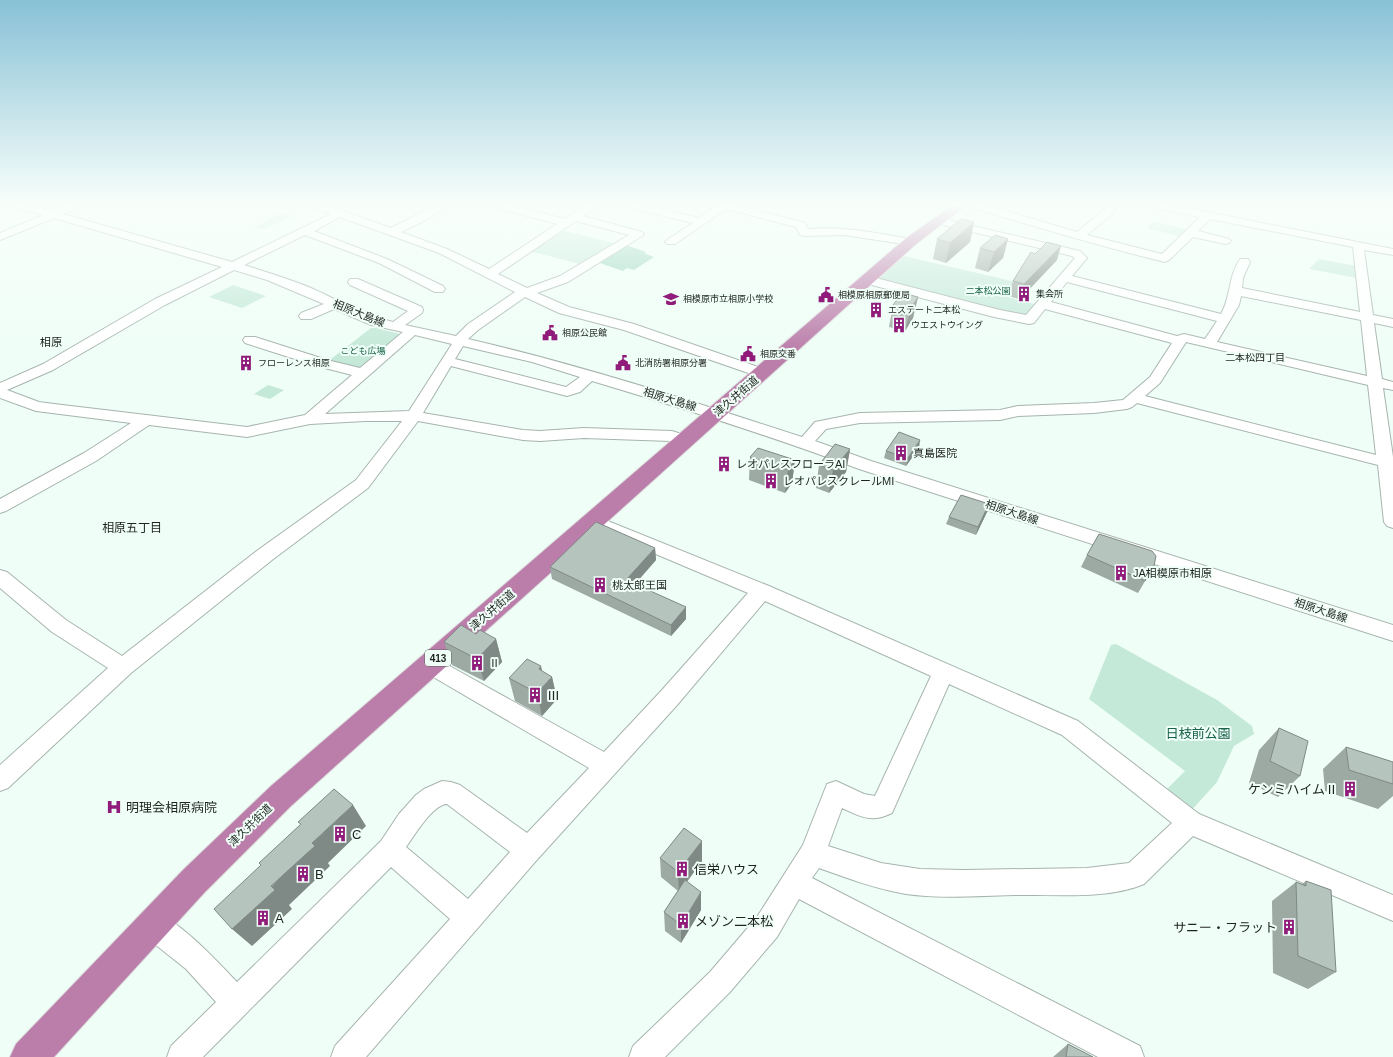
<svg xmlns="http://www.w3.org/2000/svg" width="1393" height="1057" font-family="Helvetica,'Noto Sans JP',sans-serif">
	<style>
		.green { fill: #c4e9d9 }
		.water { fill: #99d4bc }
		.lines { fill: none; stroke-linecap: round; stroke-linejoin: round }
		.minor-casing { stroke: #a7b4ae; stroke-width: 2 }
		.highway-casing { stroke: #dbdcdb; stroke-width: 2 }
		.minor { fill: #fff; fill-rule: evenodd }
		.highway { fill: #bb7daa; fill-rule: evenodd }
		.wall { fill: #9da9a3 }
		.shaded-wall { fill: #7f8985 }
		.building { fill: #b6c4be; stroke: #7f8985 }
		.labels { text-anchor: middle; stroke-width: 4; stroke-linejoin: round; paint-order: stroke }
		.far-park-label { font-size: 9px; fill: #19614a; stroke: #effef7 }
		.far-poi-label { font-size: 9px; fill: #1e2320; stroke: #effef7; text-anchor: start }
		.far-neighbourhood-label { font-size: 10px; fill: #1e2320; stroke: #effef7 }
		.shield { fill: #effef7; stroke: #5d6560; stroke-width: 1 }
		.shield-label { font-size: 10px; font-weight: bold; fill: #1e2320 }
		.street-label { font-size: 11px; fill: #1e2320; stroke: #effef7 }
		.far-quarter-label { font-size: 11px; fill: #1e2320; stroke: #effef7 }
		.poi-label { font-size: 11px; fill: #1e2320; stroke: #effef7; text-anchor: start }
		.neighbourhood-label { font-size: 12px; fill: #1e2320; stroke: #effef7 }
		.near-poi-label { font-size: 13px; fill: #1e2320; stroke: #effef7; text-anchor: start }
		.near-park-label { font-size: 13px; fill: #19614a; stroke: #effef7 }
	</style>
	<rect width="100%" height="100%" fill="#effef7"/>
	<path class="green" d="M279,212L294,216L264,229L254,227L269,220L265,219Z
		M1153,222H1156L1189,230L1182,237L1147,228Z
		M561,230L617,244L583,265L530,251Z
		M904,256L1016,282L1003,296L1034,304L1025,315L1021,316L881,281L879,278Z
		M1319,259L1357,266V278L1309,269Z
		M233,285L266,296L242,308L209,297Z
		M371,328H376L400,334L402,337L365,367L359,368L331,362V359Z
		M268,385L284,390L270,399L254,394Z
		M1116,644L1217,700L1252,726L1254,734L1234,746L1217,782L1190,812L1164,792L1185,771L1089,699L1111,645Z"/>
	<path class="water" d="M625,245L644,251L646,254L654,257L634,270L627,268L623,271L597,262Z"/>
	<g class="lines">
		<defs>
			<path id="minor" d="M7,204H25L52,211L68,204H82L81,206L63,214L232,262L331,214L309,206L308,204H323L391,228L439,204H452L424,221L401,232L447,249L489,269L557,224L491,206L490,204H507L564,219L587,204H599L583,216L642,232L644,234L642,236L568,282L537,293L569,307L634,324L767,370L769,373L767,376L762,377L757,376L624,330L559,313L525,297L478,330L468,339C581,365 691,401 802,437L815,422L860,413L1000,410L1018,406L1094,403L1123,400L1150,377L1172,343L1045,309L1034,323L1029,324L994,317L864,283L862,280L864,277L868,276L1000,310L1026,315L1075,258L1072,256L935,223L934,221L935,219L939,218L1080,251L1087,258L1072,276L1221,314C1231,297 1228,277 1240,259H1248L1250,262L1243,278L1242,288L1360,312L1353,247L1210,219L1198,231L1229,239L1231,241L1229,243L1225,244L1193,237L1169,260L1165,262C1098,246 1033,226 967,206L966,204H982L1077,232L1105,209L1108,204H1118L1113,213L1087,235L1162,254L1200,217L1151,207L1146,204H1167L1393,249V255L1364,250L1373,315L1393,319V327L1374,323L1382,379L1393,382V390L1383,388L1393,457V528L1387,526L1384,522L1378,465L1137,403L1132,407L1127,409L1094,413L1018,416L1000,420L860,423L826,429L815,441L871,461L1393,625V641L859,469C771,436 682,408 592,381L580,392L567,396L451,366L423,413L523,430L540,431L584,428L672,431L691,437L693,440L691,443L685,445L671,441L584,438L540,441L523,440L418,421L368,488L272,560L131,673L8,788L0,791V765L108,668L52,632L0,588V570L7,572L66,620L122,656L258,550L356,480L402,421H365L310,424L247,437L149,425L96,461L6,511L0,513V499L84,453L131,423L36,411L0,398V383L43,364L155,299L222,267L54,218L0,240V233L43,215L8,206ZM340,217L439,253L515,292L468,324L456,336L405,325L422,313L423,310L422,307L358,279H350L348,282L350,285L408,311L393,322C363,315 338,300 311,288C289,279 266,272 244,265L305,235L379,263L435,292H443L445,289L443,286L387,259L314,231ZM576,221L629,235L560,276L527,288L498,274ZM234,270L267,280L324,304L301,313L299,316L301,319H311L334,309L371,325L403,332L360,368L327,360L255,337H245L243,340L245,343L317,366L352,375L305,415L247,427L54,404L39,402L7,390L53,370L165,305ZM1067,282L1217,321L1205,339L1184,334L1177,336L1051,302ZM1241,296L1361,320L1367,376L1217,342L1239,305ZM415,335L452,344L409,411L325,414ZM1186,342L1368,385L1376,455L1145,396L1160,383ZM463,346L532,362L580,377L566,387L455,359Z
				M622,204H640L699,218L719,204H732L805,223L808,229C842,226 876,233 910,239L914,240L916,242L914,244L910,245L844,235L804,236L800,235L796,227L726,209L675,244H667L665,242L667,240L693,223L623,206Z
				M593,515L769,586L1078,721L1199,814L1393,895V921L1193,836L1144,884C1107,900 1055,894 1015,895C978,896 942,899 906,894C876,889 847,878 819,868L812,878L1140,1046L1144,1057H1098L799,899L777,937L730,992L665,1057H629L633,1046L710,972L757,917L803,845L827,784L836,781L864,794L875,796L931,676L765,601L678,704L535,862L366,1057H331L335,1046L450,919L391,867L203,1057H167L171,1046L216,1002L186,969L142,934L138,924L142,914L152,910C182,923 214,958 237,982L381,841L399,814L416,795L424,789L442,781L451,782L460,785L527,833L589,768L423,671L419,665L423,659L430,656L437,659L604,752L662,690L748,593L587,525L584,521L587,517ZM949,684L1062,735L1172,823L1129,863L1087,868L964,870L920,869L881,863L828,846L842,808C861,817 872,823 892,813ZM447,804L510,852L468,899L406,847C414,836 433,804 447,804Z"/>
			<path id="highway" d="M954,204H968L915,245L291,806L205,892L54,1057H10L16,1044L183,870L271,786L905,239Z"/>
		</defs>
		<use href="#minor" class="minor-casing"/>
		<use href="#highway" class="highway-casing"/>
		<use href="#minor" class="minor"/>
		<use href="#highway" class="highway"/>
	</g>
	<path class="wall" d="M974,222L970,242L946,263L933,259L937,239Z
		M1008,239L1003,258L988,272L975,268L980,248Z
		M1057,260L1022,297L1019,299L1008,296L1013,281Z
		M918,297L913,318L905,331L889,327L893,305Z
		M919,448L906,466L884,458L886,451Z
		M850,449L846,472L829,493L816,488L819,465Z
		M750,457L795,460L792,483L785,493L749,480Z
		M989,504L987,512L976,535L946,524L949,517Z
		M655,548L656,560L635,584L686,619L671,636L552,579L550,567Z
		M1087,555L1154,566L1138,593L1081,567Z
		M476,634L496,639L502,662L484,681L452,665L444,642Z
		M542,671L552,677L557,699L542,716L515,701L509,678Z
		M1279,728L1300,776L1278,797L1249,783L1259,750Z
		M1346,747L1393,762V796L1378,809L1325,791L1323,769Z
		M702,841V861L687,882L701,910L681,943L665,931L664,912L678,891L661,877L660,858Z
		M1306,881L1336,972L1308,989L1273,973L1272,901L1296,882L1302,884Z
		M1068,1044L1093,1057H1053Z"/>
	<path class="shaded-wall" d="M974,222L970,242L946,263L950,243Z
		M1008,239L1003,258L988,272L994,252Z
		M1061,246L1057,260L1022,297L1019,299L1024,284Z
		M918,297L913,318L905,331L910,310Z
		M920,440L919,448L906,466L908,458Z
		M850,449L846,472L829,493L833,470Z
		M795,460L792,483L785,493L788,470Z
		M989,504L987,512L976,535L978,527Z
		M655,548L656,560L628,592L626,580Z
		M686,607V619L671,636V625Z
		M496,639L502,662L484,681L477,659Z
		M541,666L545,684L552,677L557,699L542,716L537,693L539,669Z
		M353,805L366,826L328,863L330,866L289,905L292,909L252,946L232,929L312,843Z
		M702,841V861L679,892L678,872Z
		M701,892V910L681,943V925Z"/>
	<path class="building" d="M961,219L974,222L950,243L937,239Z
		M995,235L1008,239L994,252L980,248Z
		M1047,242L1061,246L1026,282L1024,284L1013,281L1031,252L1035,254Z
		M902,293L918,297L910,310L893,305Z
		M899,432L920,440L908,458L886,451Z
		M835,444L850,449L833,470L819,465Z
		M758,448L795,460L788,470L750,457Z
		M961,495L989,504L978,527L949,517Z
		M596,522L655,548L626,580L686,607L671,625L550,567Z
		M1099,534L1152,551L1156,556L1154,566L1145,581L1087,555Z
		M461,625L476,634L480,630L496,639L477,659L444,642Z
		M527,659L541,666L539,669L552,677L537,693L509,678Z
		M1279,728L1308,741L1300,776L1270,761Z
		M1346,747L1393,762V784L1349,770Z
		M334,789L353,805L312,843L315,846L271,886L275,890L232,929L214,909L261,865L259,863L301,824L298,822Z
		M684,828L702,841L678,872L660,858Z
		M685,880L701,892L681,925L664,912Z
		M1306,881L1331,890L1336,972L1298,956L1296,882L1306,886Z
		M1068,1044L1093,1057H1066Z"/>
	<linearGradient id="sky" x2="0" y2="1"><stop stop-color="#88c1d6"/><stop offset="0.58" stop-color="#f8fffb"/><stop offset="1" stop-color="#f8fffb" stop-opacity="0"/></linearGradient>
	<rect width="1393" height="352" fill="url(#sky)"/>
	<defs>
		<symbol id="building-bare" viewBox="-9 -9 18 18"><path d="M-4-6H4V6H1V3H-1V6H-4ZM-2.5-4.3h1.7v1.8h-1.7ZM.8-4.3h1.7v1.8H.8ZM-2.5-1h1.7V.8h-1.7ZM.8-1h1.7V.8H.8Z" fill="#901b7a" stroke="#effef7" stroke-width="2.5" paint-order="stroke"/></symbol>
		<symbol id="civic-bare" viewBox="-9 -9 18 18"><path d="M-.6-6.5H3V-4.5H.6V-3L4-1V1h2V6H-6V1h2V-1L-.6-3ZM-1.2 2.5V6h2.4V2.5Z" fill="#901b7a" stroke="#effef7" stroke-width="2.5" paint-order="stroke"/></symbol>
		<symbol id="school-bare" viewBox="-9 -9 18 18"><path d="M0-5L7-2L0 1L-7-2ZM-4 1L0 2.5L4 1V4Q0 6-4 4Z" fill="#901b7a" stroke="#effef7" stroke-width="2.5" paint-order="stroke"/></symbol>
		<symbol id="hospital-bare" viewBox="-9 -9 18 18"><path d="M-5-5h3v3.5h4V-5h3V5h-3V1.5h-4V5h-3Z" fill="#901b7a" stroke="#effef7" stroke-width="2.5" paint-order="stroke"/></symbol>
	</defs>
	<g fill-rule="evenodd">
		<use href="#building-bare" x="1013" y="283" width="22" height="22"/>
		<use href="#civic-bare" x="815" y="284" width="22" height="22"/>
		<use href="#school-bare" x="660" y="288" width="22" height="22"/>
		<use href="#building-bare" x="865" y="299" width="22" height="22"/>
		<use href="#building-bare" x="888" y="314" width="22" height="22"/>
		<use href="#civic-bare" x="539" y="322" width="22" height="22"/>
		<use href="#civic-bare" x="737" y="343" width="22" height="22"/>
		<use href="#building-bare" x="235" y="352" width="22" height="22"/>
		<use href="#civic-bare" x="612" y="352" width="22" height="22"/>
		<use href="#building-bare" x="890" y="442" width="22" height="22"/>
		<use href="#building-bare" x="713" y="453" width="22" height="22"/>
		<use href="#building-bare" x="760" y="470" width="22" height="22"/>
		<use href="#building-bare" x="1110" y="562" width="22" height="22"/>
		<use href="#building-bare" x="589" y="574" width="22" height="22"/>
		<use href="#building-bare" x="466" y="652" width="22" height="22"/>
		<use href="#building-bare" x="524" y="684" width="22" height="22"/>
		<use href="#building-bare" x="1339" y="778" width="22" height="22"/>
		<use href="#hospital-bare" x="103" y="796" width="22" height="22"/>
		<use href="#building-bare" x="329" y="823" width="22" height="22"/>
		<use href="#building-bare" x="671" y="858" width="22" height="22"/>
		<use href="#building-bare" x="292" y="863" width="22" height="22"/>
		<use href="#building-bare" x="252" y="907" width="22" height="22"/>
		<use href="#building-bare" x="672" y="910" width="22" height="22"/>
		<use href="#building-bare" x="1278" y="916" width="22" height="22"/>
	</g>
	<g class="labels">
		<g class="far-park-label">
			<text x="988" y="294">二本松公園</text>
			<text x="363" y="354">こども広場</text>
		</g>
		<g class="far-poi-label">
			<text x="1036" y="297">集会所</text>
			<text x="838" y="298">相模原相原郵便局</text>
			<text x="683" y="302">相模原市立相原小学校</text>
			<text x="888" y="313">エステート二本松</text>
			<text x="911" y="328">ウエストウイング</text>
			<text x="562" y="336">相原公民館</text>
			<text x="760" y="357">相原交番</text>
			<text x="258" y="366">フローレンス相原</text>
			<text x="635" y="366">北消防署相原分署</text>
		</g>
		<g class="far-neighbourhood-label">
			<text x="1255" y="361">二本松四丁目</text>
		</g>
		<rect class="shield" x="425" y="650" width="26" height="16" rx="3"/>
		<g class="shield-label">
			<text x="438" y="662">413</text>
		</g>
		<g class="street-label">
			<text transform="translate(359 313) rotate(22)" y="4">相原大島線</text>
			<text transform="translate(736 396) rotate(-41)" y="4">津久井街道</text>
			<text transform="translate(670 399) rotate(17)" y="4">相原大島線</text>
			<text transform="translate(1012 512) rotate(18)" y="4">相原大島線</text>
			<text transform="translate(492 610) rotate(-41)" y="4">津久井街道</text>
			<text transform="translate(1321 610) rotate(18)" y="4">相原大島線</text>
			<text transform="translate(250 825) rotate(-44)" y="4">津久井街道</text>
		</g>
		<g class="far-quarter-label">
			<text x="51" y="346">相原</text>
		</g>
		<g class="poi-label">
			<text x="913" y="457">真島医院</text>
			<text x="736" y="468">レオパレスフローラAI</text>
			<text x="783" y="485">レオパレスクレールMI</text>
			<text x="1133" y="577">JA相模原市相原</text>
			<text x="612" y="589">桃太郎王国</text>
			<text x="489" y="667">Ⅱ</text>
		</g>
		<g class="neighbourhood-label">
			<text x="132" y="532">相原五丁目</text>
		</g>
		<g class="near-poi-label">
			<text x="547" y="700">Ⅲ</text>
			<text x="1338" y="794" text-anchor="end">ケンミハイムⅡ</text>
			<text x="126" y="812">明理会相原病院</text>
			<text x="352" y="839">C</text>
			<text x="694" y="874">信栄ハウス</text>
			<text x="315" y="879">B</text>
			<text x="275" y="923">A</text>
			<text x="695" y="926">メゾン二本松</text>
			<text x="1277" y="932" text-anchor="end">サニー・フラット</text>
		</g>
		<g class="near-park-label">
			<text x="1198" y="738">日枝前公園</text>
		</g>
	</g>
</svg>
